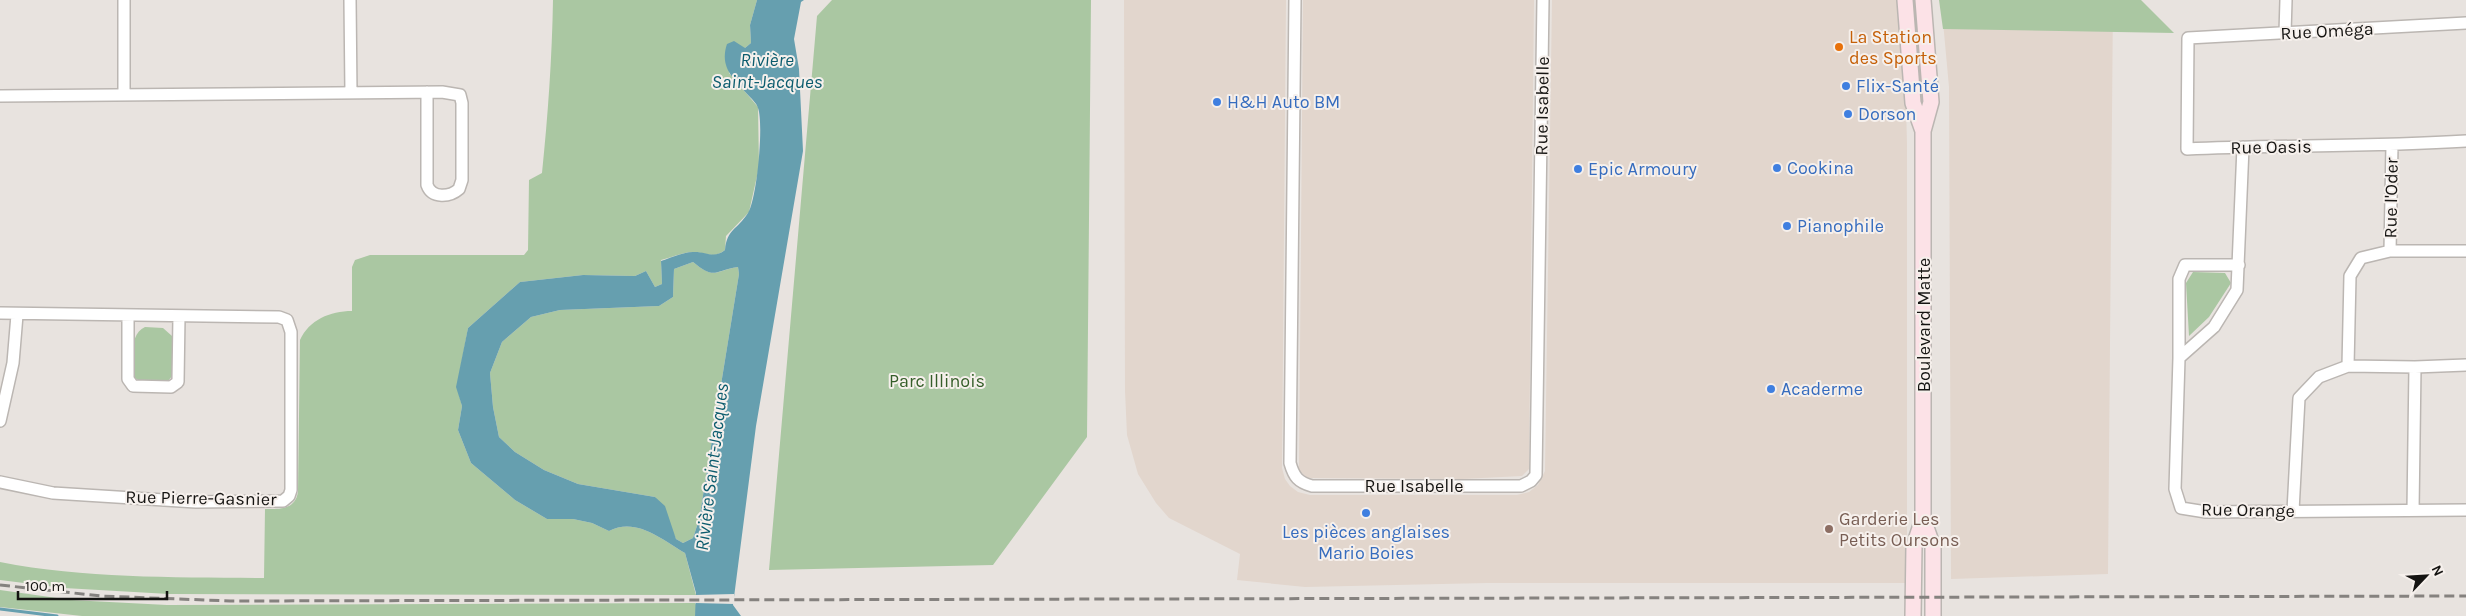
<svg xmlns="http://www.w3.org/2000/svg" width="2466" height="616" font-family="Karla,sans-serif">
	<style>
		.built { fill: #e2d6cd }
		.green { fill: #aac7a2 }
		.water { fill: #669faf; fill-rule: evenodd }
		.pier { fill: #e8e3df }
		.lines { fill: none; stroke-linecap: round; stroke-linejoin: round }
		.stream { stroke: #669faf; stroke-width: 3 }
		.minor-casing { stroke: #bbb6b2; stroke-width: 14 }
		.secondary-casing { stroke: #bbb6b2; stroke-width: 18 }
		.minor { stroke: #fff; stroke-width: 11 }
		.secondary { stroke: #fce2e7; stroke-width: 15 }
		.rail { stroke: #85827f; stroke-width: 3; stroke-dasharray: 10 5; stroke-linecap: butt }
		.food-dot { fill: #e8710a; stroke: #f6f0ec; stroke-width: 2 }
		.shop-dot { fill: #3f7fe0; stroke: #f6f0ec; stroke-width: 2 }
		.education-dot { fill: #8d6e63; stroke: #f6f0ec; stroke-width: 2 }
		.labels { text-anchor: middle; stroke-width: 4; stroke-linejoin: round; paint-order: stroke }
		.street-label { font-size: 18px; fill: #151412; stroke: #f6f0ec }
		.food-label { font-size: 18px; fill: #c56008; stroke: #f6f0ec; text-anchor: start }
		.shop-label { font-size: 18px; fill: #366cbe; stroke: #f6f0ec; text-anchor: start }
		.park-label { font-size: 18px; fill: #355e29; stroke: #f6f0ec }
		.education-label { font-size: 18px; fill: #785e54; stroke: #f6f0ec; text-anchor: start }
		.water-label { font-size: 19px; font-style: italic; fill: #0c5c6e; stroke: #f6f0ec }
	</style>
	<rect width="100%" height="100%" fill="#e8e3df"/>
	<path class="built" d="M1124,0H1286L1282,468L1285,479L1290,486L1298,492L1310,495H1517L1529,492L1538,485L1545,471L1552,0H1898L1905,64L1907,144V583H1487L1305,587L1237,580L1240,554L1169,518L1156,503L1138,474L1127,435L1125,391Z
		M1303,0H1534L1529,463V469L1522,476L1462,479L1311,478L1306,477L1299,470Z
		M1941,0H2113L2108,574L1951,579L1949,87Z"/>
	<path class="green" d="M553,0H757L750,25L751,43L745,48L729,73L758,107L759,167L749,212L726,236L725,250C714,259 707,253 695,252C685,251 671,258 661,260L662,284L655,287L646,271L635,276L583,275L520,282L468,328L457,387L462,406L458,430L471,463L515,500L547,519H573L592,523L609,531C636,517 661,539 685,553L696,595L169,594L64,588L0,580V562C87,579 176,577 264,578L265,509C280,509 295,510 298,492L300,340C309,320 330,311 352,311V267L355,260L370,255H524L528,250L529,180L542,173C548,115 552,58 553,0Z
		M832,0H1091L1087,437L993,565L769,570L817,16Z
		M1939,0H2141L2174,33L1943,29Z
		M693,262C715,280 714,271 738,267L739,274L699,520L693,538L683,543L676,539L655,497L578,484L544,470L515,452L499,437L493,407L490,373L502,342L531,317L560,310L659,306L673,297L674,269Z
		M2193,272L2225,273L2231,283L2209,317L2189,336L2186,283Z
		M145,327L163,328L172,336L173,375L168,381L141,382L135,378C131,363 129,334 145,327Z
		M0,590L71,600L167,605L695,603L697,606L695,616H82L0,607Z"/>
	<path class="water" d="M757,0H804L801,2L794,39L799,69L803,151L756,426L733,605L741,616H695L696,593L685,553C661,539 636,517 609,531L592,523L573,519H547L515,500L471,463L458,430L462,406L456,387L468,328L520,282L583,275L635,276L646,271L655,287L662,284L661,261C671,258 685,251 695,252C707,252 714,259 725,250C727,229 737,230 748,213C757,199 764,124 758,108C757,104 752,99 749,96C734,79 719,68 727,44L734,41L745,48L751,43L750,25ZM693,262C715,280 713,271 738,267L739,274L699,520L693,538L683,543L676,539L665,506L655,497L578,484L544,470L515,452L499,437L493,407L490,373L502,342L531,317L560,310L659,306L673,297L674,269Z"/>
	<path class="pier" d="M734,594L735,604L695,603V595Z"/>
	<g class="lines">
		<path class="stream" d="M0,609L57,616"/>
		<defs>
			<path id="minor" d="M124,0V95
				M350,0L351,93
				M1295,0L1290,463C1294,477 1298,482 1312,486H1521L1531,481L1536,475L1543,0
				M2466,23L2188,38L2187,149C2280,145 2373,147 2466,141
				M2285,33L2286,0
				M0,96L442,92L460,95L462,103V180L459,189C450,197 432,199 427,185V92
				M2243,147L2237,290L2214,327L2179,358L2175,489L2181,508L2206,512L2466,510
				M2390,251L2392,145
				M0,313L279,317L287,320L291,332V490L289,496L283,501L196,502L53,493L0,482
				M128,316V379L133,386L171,387L178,382L179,316
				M2179,358V279L2185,265H2239
				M2348,366L2350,276L2361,258L2390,251H2466
				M0,421L13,363L17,315
				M2413,510L2415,367
				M2293,511L2299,398L2319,377L2348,366L2415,367L2466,365"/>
			<path id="secondary" d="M1905,0L1913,103L1923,131
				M1923,0L1931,102L1923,131V519L1933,547V616
				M1913,616L1914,546L1923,519"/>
		</defs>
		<use href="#minor" class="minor-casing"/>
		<use href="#secondary" class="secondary-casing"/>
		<use href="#minor" class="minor"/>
		<use href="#secondary" class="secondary"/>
		<path class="rail" d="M0,585L101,596L230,601L2466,596"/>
	</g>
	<circle class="food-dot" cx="1839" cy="47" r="5"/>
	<g class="shop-dot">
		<circle cx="1846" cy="86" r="5"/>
		<circle cx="1217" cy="102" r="5"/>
		<circle cx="1848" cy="114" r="5"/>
		<circle cx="1777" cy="168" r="5"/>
		<circle cx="1578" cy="169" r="5"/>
		<circle cx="1787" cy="226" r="5"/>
		<circle cx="1771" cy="389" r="5"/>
		<circle cx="1366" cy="513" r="5"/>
	</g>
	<circle class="education-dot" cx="1829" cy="529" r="5"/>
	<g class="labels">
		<g class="street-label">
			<text transform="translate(2327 31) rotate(-3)" y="6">Rue Oméga</text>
			<text transform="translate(1542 106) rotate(-89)" y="6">Rue Isabelle</text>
			<text transform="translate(2271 147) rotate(-1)" y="6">Rue Oasis</text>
			<text transform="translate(2391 198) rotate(-89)" y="6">Rue l'Oder</text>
			<text transform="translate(1924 325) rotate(-90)" y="6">Boulevard Matte</text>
			<text x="1414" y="492">Rue Isabelle</text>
			<text transform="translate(201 498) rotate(1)" y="6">Rue Pierre-Gasnier</text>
			<text transform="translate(2248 510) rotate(1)" y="6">Rue Orange</text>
		</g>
		<g class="food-label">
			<text x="1849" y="43">La Station<tspan x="1849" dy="21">des Sports</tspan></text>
		</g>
		<g class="shop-label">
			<text x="1856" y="92">Flix-Santé</text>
			<text x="1227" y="108">H&amp;H Auto BM</text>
			<text x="1858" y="120">Dorson</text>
			<text x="1787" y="174">Cookina</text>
			<text x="1588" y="175">Epic Armoury</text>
			<text x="1797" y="232">Pianophile</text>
			<text x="1781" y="395">Acaderme</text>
			<text x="1366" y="538" text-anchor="middle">Les pièces anglaises<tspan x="1366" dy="21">Mario Boies</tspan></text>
		</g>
		<g class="park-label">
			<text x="937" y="387">Parc Illinois</text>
		</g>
		<g class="education-label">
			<text x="1839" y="525">Garderie Les<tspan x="1839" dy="21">Petits Oursons</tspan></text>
		</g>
		<g class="water-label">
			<text x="767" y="66">Rivière<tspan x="767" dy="22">Saint-Jacques</tspan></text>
			<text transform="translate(711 467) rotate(-83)" y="7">Rivière Saint-Jacques</text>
		</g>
	</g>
	<g transform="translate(2426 576) rotate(65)" stroke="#f6f0ec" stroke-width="4" paint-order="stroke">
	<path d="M0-4L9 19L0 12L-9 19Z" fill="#151412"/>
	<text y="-8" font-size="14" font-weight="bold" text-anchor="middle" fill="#151412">N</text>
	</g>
	<path d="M18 591v8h149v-8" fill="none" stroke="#151412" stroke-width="2.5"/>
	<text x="25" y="591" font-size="15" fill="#151412" stroke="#f6f0ec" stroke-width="4" paint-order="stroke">100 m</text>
</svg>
